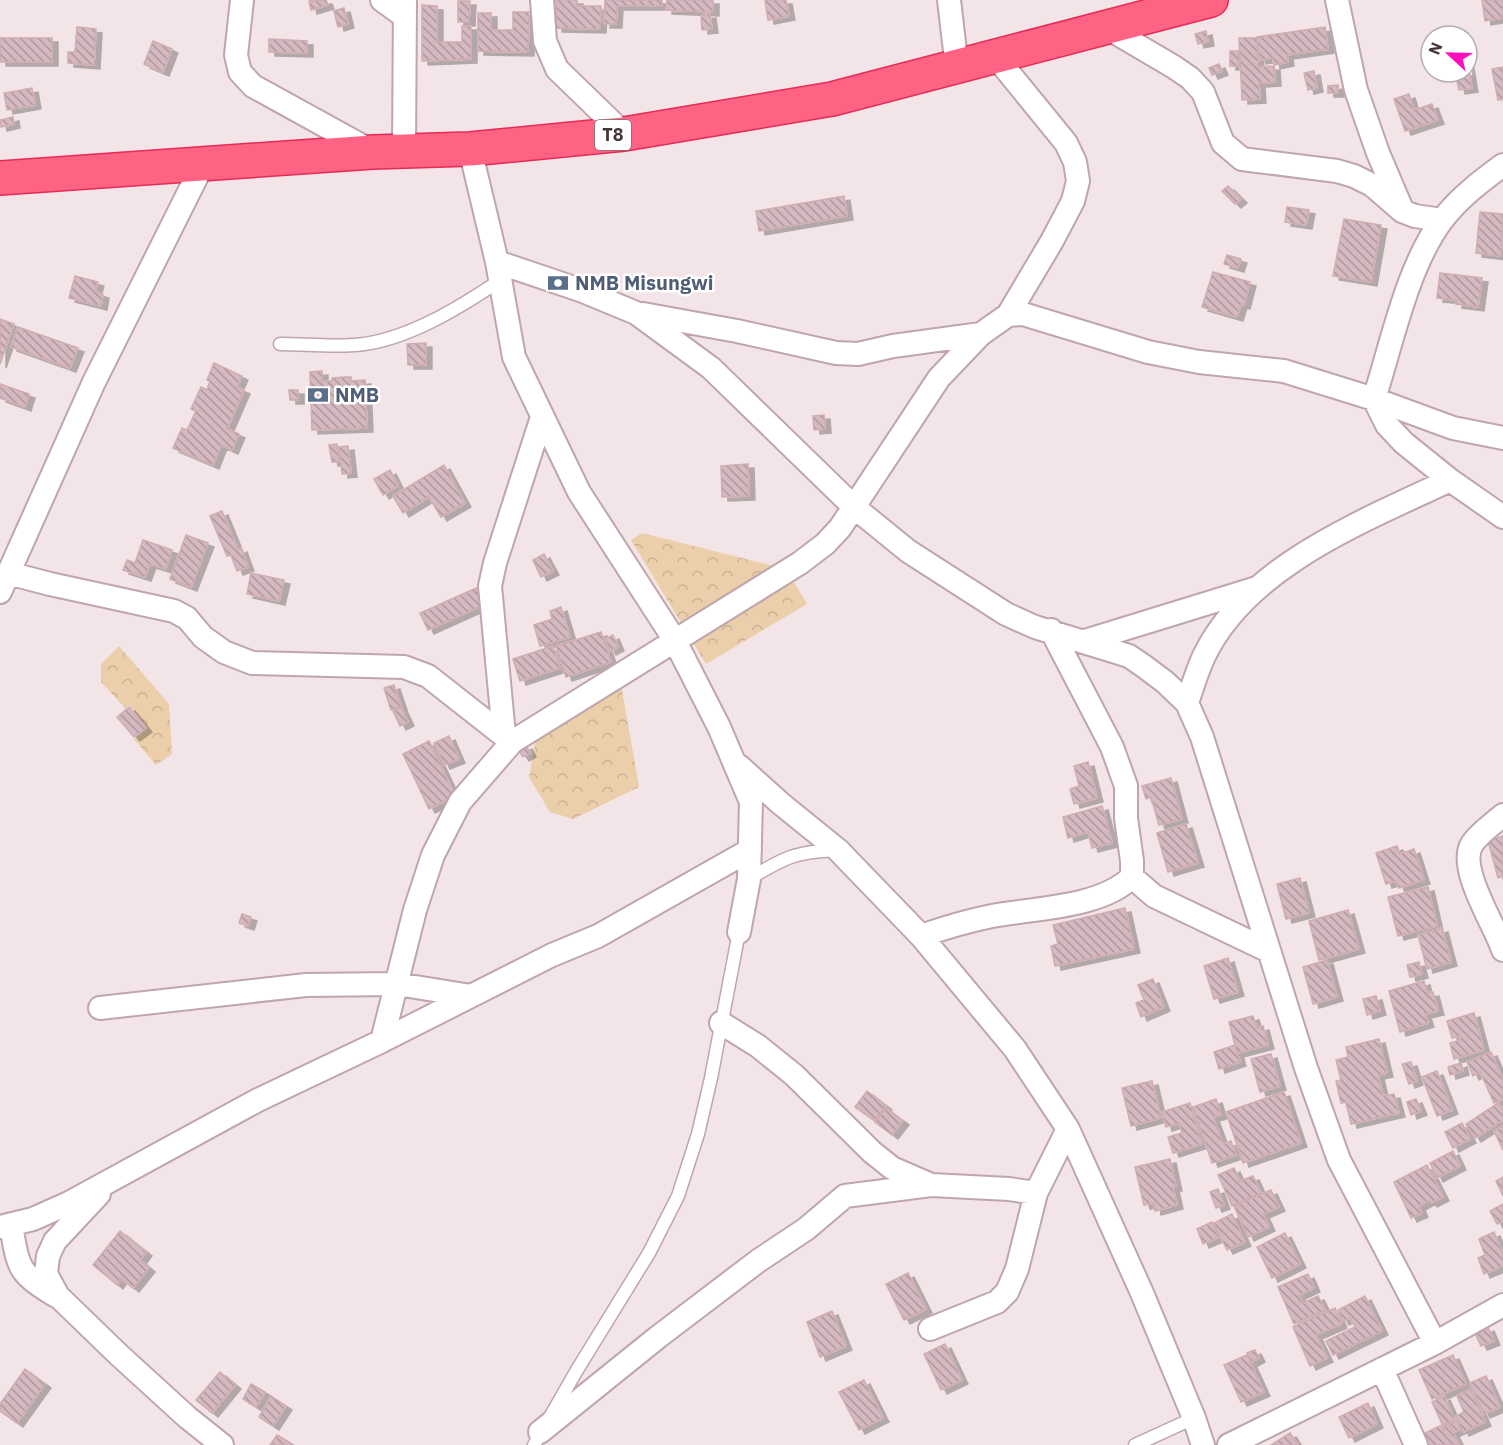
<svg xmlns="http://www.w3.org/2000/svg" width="1503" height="1445" font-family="'IBM Plex Sans',sans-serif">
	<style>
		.forest { fill: url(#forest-crowns) }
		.building { fill: url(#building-back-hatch); stroke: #d0acb5; stroke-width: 1.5; filter: url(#shadow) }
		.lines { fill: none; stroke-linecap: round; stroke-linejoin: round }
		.lane-casing { stroke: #bfa6ac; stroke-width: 15 }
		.street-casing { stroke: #bfa6ac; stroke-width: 26 }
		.highway-casing { stroke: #e52c58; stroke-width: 36 }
		.lane { stroke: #fff; stroke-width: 12 }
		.street { stroke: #fff; stroke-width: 22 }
		.highway { stroke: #ff6383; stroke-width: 33 }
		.labels { text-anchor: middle; stroke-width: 5; stroke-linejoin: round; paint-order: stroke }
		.shield { fill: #fff; stroke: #7e7174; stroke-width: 1.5 }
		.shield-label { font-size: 18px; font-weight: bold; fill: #463438 }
		.service-label { font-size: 20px; font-weight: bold; fill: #4e5e75; stroke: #fff; text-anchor: start }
	</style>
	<defs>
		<pattern id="forest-crowns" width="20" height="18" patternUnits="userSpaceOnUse" patternTransform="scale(1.5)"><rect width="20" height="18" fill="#eacfaa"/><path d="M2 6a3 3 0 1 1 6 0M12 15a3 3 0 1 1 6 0" fill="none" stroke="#cab293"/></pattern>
		<pattern id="building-back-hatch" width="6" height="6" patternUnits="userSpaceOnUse" patternTransform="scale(1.5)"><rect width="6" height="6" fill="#d5b9c1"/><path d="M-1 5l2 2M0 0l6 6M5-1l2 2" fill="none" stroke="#af979e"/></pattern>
		<filter id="shadow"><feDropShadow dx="6" dy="4" stdDeviation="0" flood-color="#0004"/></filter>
	</defs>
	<rect width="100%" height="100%" fill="#f3e4e7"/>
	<path class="forest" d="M642,533L786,569L807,604L706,664L631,540Z
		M119,646L169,704L172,754L156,765L134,739L147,728L129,705L125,708L101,682V664Z
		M621,684L639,787L573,819L550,812L529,777L537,732Z"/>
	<path class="building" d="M326,0L328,5L311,10L309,1Z
		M556,0H577V6H601L600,29L556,28Z
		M605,0H662V6H617L616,24H604Z
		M667,0H713V12L666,10Z
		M765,0H786L789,16L768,20Z
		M1482,0H1503V18L1485,21Z
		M458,1H470L469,22H458Z
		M422,5L437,6V42H462V26H471V59L422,61Z
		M344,8L348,24L338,27L334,11Z
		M513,12H529L528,52L478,51V13H491V30H513Z
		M710,14L712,29L702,30L701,15Z
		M77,27L96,29L94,65L68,63V52H75Z
		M1325,27L1328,49L1287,55L1288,62L1274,65L1273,58L1260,60L1257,37Z
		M1206,31L1208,42L1198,44L1195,34Z
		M0,38H52V62H0Z
		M1239,38H1257L1258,67L1274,66L1275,82L1259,83L1260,99L1242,100Z
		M269,39L307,41V53L269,52Z
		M153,41L172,49L163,72L144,64Z
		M1230,51H1239V66H1230Z
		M1467,59L1472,88L1459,90L1455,72H1467Z
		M1219,64L1222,71L1212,75L1209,68Z
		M1503,67V99L1498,100L1492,69Z
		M1314,71L1317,88L1308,90L1304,73Z
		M1338,85V93H1328V86Z
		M32,88L35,105L7,110L4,93Z
		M1409,94L1414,110L1432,104L1438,120L1405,131L1394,99Z
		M13,117L14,124L1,127L0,120Z
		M1228,186L1241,199L1235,204L1222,191Z
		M844,196L847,216L759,231L756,211Z
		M1287,207L1309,210L1306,225L1285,222Z
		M1480,212L1503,214L1501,256L1476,253Z
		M1344,219L1381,225L1371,282L1333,276Z
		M1227,255L1241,259L1238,268L1224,264Z
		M1213,272L1250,282L1244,305L1241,304L1237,317L1202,307Z
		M1440,273L1482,278L1478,307L1456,304L1457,300L1437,298Z
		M75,276L98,282L95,292L103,294L101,306L69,298Z
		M0,319L14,324L0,364Z
		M18,327L78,348L70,368L11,347Z
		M426,343V365H408L407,344Z
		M214,363L242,376L237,387L244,390L227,429L239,434L232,450L221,445L213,465L173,448L182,428L187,430L196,411L191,409L201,387L207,390L210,381L207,380Z
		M322,371V381H332V378L344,377H351V381L365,380L367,428L312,430L310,372Z
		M0,384L29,394L25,407L0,398Z
		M289,390H298V400H290Z
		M824,415L825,429L814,430L813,416Z
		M337,444L339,462H332L329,445Z
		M348,446L351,473L342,474L339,447Z
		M748,464L749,496L722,497L721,466Z
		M444,465L465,503L441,517L429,497L403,513L393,496Z
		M390,470L398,486L383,495L374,479Z
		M222,511L238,550L241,548L248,567L237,571L231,555L227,556L210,516Z
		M186,535L208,543L191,587L170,579Z
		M143,540L172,550L166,569L150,564L145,577L123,570L127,560L135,563Z
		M544,554L553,571L541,577L533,560Z
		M251,573L284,580L279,601L247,594Z
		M476,588L483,605L428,630L420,613Z
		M561,607L570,637L540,646L534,625L552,619L550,611Z
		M601,632L611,662L566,677L556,646Z
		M613,635L618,647L610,651L605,639Z
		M553,646L560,668L520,681L513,659Z
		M394,685L401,706L391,710L384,688Z
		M129,707L146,728L134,737L117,717Z
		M401,707L408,722L400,726L393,711Z
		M449,736L459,759L444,765L434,743Z
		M429,741L455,796L429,809L403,754Z
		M526,745L530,753L523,757L518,749Z
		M1088,762L1097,798L1074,804L1070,789L1079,786L1074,766Z
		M1171,778L1182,819L1159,825L1151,797L1146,799L1142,786Z
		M1102,806L1112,843L1092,848L1088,832L1068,838L1063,817Z
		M1186,824L1198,863L1168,872L1157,833Z
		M1503,836V876L1498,878L1488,841Z
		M1397,846L1400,854L1414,849L1424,880L1399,888L1396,881L1386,884L1376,853Z
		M1300,878L1309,913L1286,919L1277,884Z
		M1428,887L1437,926L1398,936L1388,897Z
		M1125,908L1134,949L1055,966L1051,946L1058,944L1053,925Z
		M1348,910L1359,949L1319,960L1309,921Z
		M242,914L251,917L248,926L239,923Z
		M1442,928L1451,962L1427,969L1418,935Z
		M1228,958L1238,992L1214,999L1204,966Z
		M1327,960L1337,997L1313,1004L1303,967Z
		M1419,962L1422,974L1410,977L1407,965Z
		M1153,979L1164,1007L1141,1017L1136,1003L1144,1000L1138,985Z
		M1424,981L1427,993L1433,992L1438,1011L1425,1014L1428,1023L1400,1032L1389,991Z
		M1376,996L1380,1011L1367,1015L1363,999Z
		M1474,1013L1484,1050L1454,1059L1450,1043L1461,1040L1460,1036L1452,1038L1447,1021Z
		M1253,1016L1257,1028L1263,1026L1268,1045L1237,1053L1229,1022Z
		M1379,1039L1387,1073L1378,1075L1383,1096L1394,1094L1399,1113L1351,1124L1346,1102L1341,1103L1336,1081L1341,1080L1336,1060L1348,1057L1346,1047Z
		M1235,1045L1240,1062L1219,1069L1214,1052Z
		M1491,1052L1503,1080V1099L1494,1103L1480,1072L1473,1076L1467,1062Z
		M1271,1054L1280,1086L1260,1092L1251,1059Z
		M1411,1062L1417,1081L1409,1084L1402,1064Z
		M1461,1063L1463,1071L1450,1075L1448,1067Z
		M1437,1071L1452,1110L1437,1116L1422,1077Z
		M1152,1081L1161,1118L1131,1126L1122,1088Z
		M867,1091L886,1106L875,1121L855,1107Z
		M1284,1092L1301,1143L1243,1163L1226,1112Z
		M1216,1099L1221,1115L1213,1117L1223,1144L1231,1141L1236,1155L1212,1163L1193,1107Z
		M1416,1099L1421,1111L1411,1115L1407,1102Z
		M1190,1103L1202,1144L1173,1153L1168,1137L1182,1133L1179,1123L1166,1127L1162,1112Z
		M1498,1103L1503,1110V1120L1475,1138L1466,1124Z
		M886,1108L903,1121L892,1135L875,1122Z
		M1462,1123L1470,1139L1453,1148L1445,1132Z
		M1503,1126V1150L1494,1131Z
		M1453,1151L1460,1166L1437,1178L1430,1163Z
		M1170,1159L1176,1187H1173L1177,1205L1155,1211L1154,1203L1144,1205L1135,1167Z
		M1427,1165L1443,1197L1431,1203L1430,1200L1419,1206L1422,1213L1411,1218L1394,1182Z
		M1234,1168L1240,1181L1253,1176L1261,1193L1232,1206L1218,1175Z
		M1503,1177V1196L1496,1181Z
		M1218,1189L1224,1205L1216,1208L1210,1192Z
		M1271,1190L1279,1207L1263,1214L1269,1227L1248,1237L1234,1206Z
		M1503,1204V1221L1497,1224L1490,1211Z
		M1232,1214L1245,1242L1227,1250L1214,1223Z
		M1212,1222L1219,1237L1203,1244L1197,1229Z
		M120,1231L146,1252L140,1260L149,1268L133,1288L121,1279L117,1285L93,1265Z
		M1494,1232L1503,1254V1266L1484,1274L1478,1258L1485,1255L1479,1239Z
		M1285,1233L1300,1264L1272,1278L1257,1247Z
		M908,1273L926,1309L904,1320L886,1284Z
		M1308,1274L1314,1288L1299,1295L1303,1303L1318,1296L1325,1310L1294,1324L1278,1287Z
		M1365,1296L1382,1331L1333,1355L1326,1341L1355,1327L1350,1318L1343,1321L1338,1310Z
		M1335,1308L1341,1324L1316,1335L1327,1358L1310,1366L1293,1327Z
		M832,1311L846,1346L820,1357L807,1322Z
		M1488,1327L1494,1341L1481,1346L1475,1333Z
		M945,1344L962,1380L941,1390L924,1354Z
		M1255,1350L1259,1358L1252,1362L1247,1353Z
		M1247,1355L1264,1392L1241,1402L1224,1365Z
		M1453,1355L1466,1384L1432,1399L1419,1370Z
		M25,1369L45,1384L17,1423L0,1411V1404Z
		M220,1372L235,1385L212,1413L196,1400Z
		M1486,1376L1500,1407L1484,1414L1470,1383Z
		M864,1380L883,1418L859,1430L839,1392Z
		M251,1384L265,1392L256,1407L243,1399Z
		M1471,1389L1485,1422L1463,1432L1456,1416L1464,1412L1457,1396Z
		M271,1396L286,1406L273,1426L259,1417Z
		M1444,1396L1455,1420L1443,1426L1432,1402Z
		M1368,1403L1377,1424L1349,1438L1339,1417Z
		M1457,1421L1461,1429L1446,1436L1442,1428Z
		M1448,1422L1459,1445H1425L1421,1435Z
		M1290,1433L1298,1445H1271Z
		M277,1435L292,1444L291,1445H270Z"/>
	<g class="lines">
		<defs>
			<path id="lane" d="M280,344C304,344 329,347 354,345C404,342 459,308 499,281
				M749,879C785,857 795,852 837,850
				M534,1445L577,1370L649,1253L678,1196L698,1134L711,1078L739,932
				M1135,1445L1194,1418"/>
			<path id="street" d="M242,0L236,55L240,72L253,86L371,151
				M382,0L404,16
				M542,0L545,41L557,69L624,134
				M949,0L957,68
				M1337,0L1356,90L1378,153L1401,207
				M1106,27L1174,67L1190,78L1203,92L1223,143L1242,159L1337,171L1354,176L1372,185L1402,211L1415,216L1442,220
				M996,57L1066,143L1075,162L1078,181L1073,201L1052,241L1008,315
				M470,149L497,262L514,357L579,492L674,639L719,727L751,802L749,879L739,932
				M404,151L405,0
				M1503,165C1481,181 1459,198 1442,220C1407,267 1392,343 1374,399L1387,425L1404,443L1450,480L1503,517
				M497,262L583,291L636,313L711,368L854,507L908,551L1006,614L1035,627L1129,656L1145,667L1165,682L1187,703L1202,737L1306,1068L1339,1160L1435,1343
				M643,314L737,331L836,353L858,354L893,346L981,334
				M8,573L50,584L174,611L187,618L203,637L224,652L252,663L404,667L428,676L512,742
				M0,592L94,382L203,164
				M1085,641L1257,588
				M1187,703C1192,688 1197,671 1204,656C1248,565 1364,521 1450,480
				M504,735L490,586L495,563L542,417
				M739,766L780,803L838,850L921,936L1015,1049L1068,1129L1142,1293L1194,1418L1203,1445
				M1503,815C1493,824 1479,833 1472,844C1457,868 1495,925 1503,950
				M1132,877L1154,896L1269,951
				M921,936C944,928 967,921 992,916C1035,908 1100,908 1132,877V861L1126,818V786L1112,747L1051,630
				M100,1008L306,985L397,984L471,996
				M721,1023L758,1046L794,1075L872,1152L892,1168L929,1184
				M382,1041L415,910L433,855L460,802L512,742L800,563L825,544L840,528L939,378L981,334L1008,315L1023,314L1148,352L1199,362L1284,371L1374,399L1453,428L1503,438
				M99,1194L55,1241L48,1256L46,1274L58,1296L119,1355L187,1417L222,1445
				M11,1226C19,1269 17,1272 56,1296
				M0,1227L33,1219L69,1203L258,1100L382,1041L552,955L598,936L750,850
				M930,1329L997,1302L1007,1292L1017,1269L1036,1193L1068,1129
				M1382,1369L1416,1445
				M540,1432L658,1337L758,1261L806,1229L845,1196L931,1185L1009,1189L1036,1193
				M1229,1445L1435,1343L1503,1305"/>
			<path id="highway" d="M0,178L373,152L470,149L624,134L832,99L1211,0"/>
		</defs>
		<use href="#lane" class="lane-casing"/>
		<use href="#street" class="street-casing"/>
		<use href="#highway" class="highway-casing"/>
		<use href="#lane" class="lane"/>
		<use href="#street" class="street"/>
		<use href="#highway" class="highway"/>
	</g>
	<defs>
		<symbol id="bank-bare" viewBox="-9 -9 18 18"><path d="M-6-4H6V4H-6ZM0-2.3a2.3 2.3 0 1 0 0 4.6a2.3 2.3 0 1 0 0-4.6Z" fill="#5c6f8a" stroke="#fff" stroke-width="2.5" paint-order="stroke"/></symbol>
	</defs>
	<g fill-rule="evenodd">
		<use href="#bank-bare" x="543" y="268" width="30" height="30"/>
		<use href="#bank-bare" x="303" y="380" width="30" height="30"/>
	</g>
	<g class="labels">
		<rect class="shield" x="595" y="120" width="36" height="30" rx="4.5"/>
		<g class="shield-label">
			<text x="613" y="141">T8</text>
		</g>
		<g class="service-label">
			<text x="575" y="290">NMB Misungwi</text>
			<text x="335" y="402">NMB</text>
		</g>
	</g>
	<g transform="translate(1449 54) rotate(292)"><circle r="28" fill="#ffffff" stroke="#b5aeaf" stroke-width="1.5"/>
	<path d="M0-4.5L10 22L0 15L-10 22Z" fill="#ff0fbc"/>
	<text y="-9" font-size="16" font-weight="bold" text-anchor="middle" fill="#463438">N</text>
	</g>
</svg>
